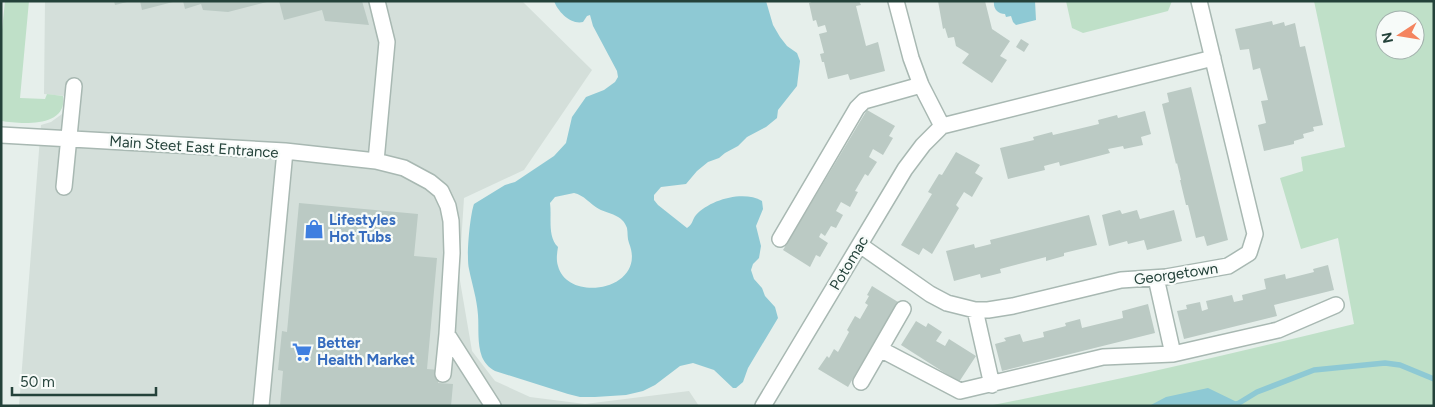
<svg xmlns="http://www.w3.org/2000/svg" width="1435" height="407" font-family="Figtree,sans-serif">
	<style>
		.built { fill: #d4dfda }
		.green { fill: #bfe0c8; fill-rule: evenodd }
		.water { fill: #8ec9d4; fill-rule: evenodd }
		.lines { fill: none; stroke-linecap: round; stroke-linejoin: round }
		.stream { stroke: #8ec9d4; stroke-width: 5.5 }
		.building { fill: #bbcac4 }
		.minor-casing { stroke: #a8b8b2; stroke-width: 18 }
		.minor { stroke: #fff; stroke-width: 15 }
		.labels { text-anchor: middle; stroke-width: 4.5; stroke-linejoin: round; paint-order: stroke }
		.street-label { font-size: 15px; fill: #24423a; stroke: #f7fbf9 }
		.shop-label { font-size: 15px; font-weight: bold; fill: #366cbe; stroke: #f7fbf9; text-anchor: start }
	</style>
	<rect width="100%" height="100%" fill="#e6efeb"/>
	<path class="built" d="M45,1H522L592,70L524,170L464,198L459,275L472,351L495,381L530,397L585,404L689,391L699,406H19L41,125L51,122L62,114L66,100L65,96L44,94Z"/>
	<path class="green" d="M5,1H29L20,98L45,99L47,94L63,96C68,128 21,124 1,121V40Z
		M1066,1H1172L1168,11L1083,33L1072,28Z
		M1314,1H1434V406H1240L1239,403L1150,406H988C1111,382 1232,354 1354,324L1338,238L1301,249L1280,178L1303,171L1301,157L1345,147ZM1385,20H1415V50H1385Z"/>
	<path class="water" d="M554,1H766L773,25L780,37L787,46L797,53L800,61L797,86L778,110L777,118L766,127L747,137L738,146L725,153L719,158L708,162L697,171L686,184L661,187L654,195V200L658,205L687,228C693,224 692,220 696,215C710,200 743,190 762,201L763,209L756,226L761,246L759,258L753,264L751,270L754,279L762,288L765,296L775,307L778,318L748,368L743,382L736,388H733L714,370L693,363L680,366L655,385L643,391L626,395L595,397H580L568,394L495,371C488,367 485,363 482,357C477,343 479,329 478,315C477,299 472,284 469,269C466,257 470,215 474,204L505,185L515,182L554,156L566,143L572,117L586,97L604,90L615,82L618,77L617,71L593,26L590,15L587,16L583,22C571,25 558,12 554,1ZM574,193C584,195 590,204 599,209C609,214 623,215 627,228C628,233 627,238 629,243C648,290 568,304 558,266C556,260 557,253 558,247C547,236 552,217 550,203L555,197Z
		M994,1H1035L1036,20L1016,25L1013,22L1011,16L1006,17L1005,14C998,14 993,9 994,1Z
		M1208,388L1239,403L1240,406H1149L1166,397Z"/>
	<g class="lines">
		<path class="stream" d="M1231,406L1239,403L1257,392L1314,370L1385,363L1400,365L1434,379"/>
	</g>
	<path class="building" d="M114,1H127V2L115,5Z
		M140,1H173V2L142,10Z
		M183,1H267V2L228,12L203,10L201,4L185,9Z
		M279,1H362L369,25L325,21L322,10L284,20Z
		M814,1H859L861,5L856,6L866,46L878,42L885,71L850,80L848,74L828,79L824,62H822L820,54L824,53L819,34L827,32L825,25L818,27L816,20L813,21L809,3Z
		M938,1H985L992,29L1010,41L1000,56L1007,60L992,83L962,63L969,54L956,46L954,37L948,38L945,28L943,29Z
		M1272,21L1273,25L1284,22L1285,26L1295,23L1300,47L1305,46L1323,125L1313,127L1314,131L1303,134L1304,138L1294,141V144L1264,151L1258,125L1266,123L1261,101L1268,100L1260,68L1253,70L1249,49L1240,50L1235,29Z
		M1021,39L1029,44L1024,52L1016,47Z
		M1191,87L1228,240L1207,246L1204,236L1196,238L1188,205H1186L1180,180H1181L1177,163L1176,164L1162,104L1169,102L1167,93Z
		M867,110L895,126L889,136L893,138L883,155L873,149L869,157L877,162L868,176L865,174L855,191L858,192L850,207L841,202L836,211L843,215L836,228L831,226L825,236L821,233L819,237L828,243L820,257L816,255L810,267L783,250Z
		M1145,111L1151,134L1141,137L1143,145L1124,149L1123,146L1108,149L1110,153L1060,166L1059,162L1044,166L1045,170L1008,179L1000,148L1034,140L1033,137L1052,132L1053,135L1099,124L1098,120L1117,115L1118,118Z
		M956,152L980,165L975,173L983,178L972,197L964,192L956,205L959,208L932,254L923,248L919,255L901,245L932,194L928,192L939,174L942,175Z
		M299,203L418,214L414,256L437,258L427,369L439,370L438,383L453,384L451,406H280L283,371L278,370L282,331L287,332Z
		M1120,210L1122,214L1137,210L1140,219L1174,210L1182,241L1147,250L1144,240L1128,244L1127,241L1109,246L1102,215Z
		M1089,215L1097,245L1064,253V256L1046,261V257L1000,269L1001,273L981,278L980,274L954,281L946,251L974,244L975,248L991,244L990,240Z
		M1328,265L1334,290L1274,305L1277,316L1184,339L1177,311L1187,309L1186,305L1200,302L1202,311L1208,309L1206,301L1232,295L1234,302L1243,300L1242,295L1266,289L1264,279L1285,274L1286,279L1314,272L1313,269Z
		M872,286L898,302L848,387L818,369L827,356L829,358L834,349L838,352L849,332L847,330L855,316L860,319L868,305L865,303L869,296L867,295Z
		M1148,304L1155,333L1002,371L995,344L1006,341L1004,338L1020,334L1023,342L1044,337L1043,332L1066,326L1065,323L1080,319L1082,328L1123,318L1122,311Z
		M916,321L926,327L928,323L942,332L936,341L945,346L949,339L976,356L959,382L901,345Z"/>
	<g class="lines">
		<defs>
			<path id="minor" d="M942,126L1213,58
				M1,135L285,151L261,406
				M285,151L376,161L404,168L430,182L441,191L448,206L451,221L452,253L447,334L493,406
				M376,161L387,42L377,1
				M64,187L74,86
				M780,239L857,108L864,101L921,85
				M860,245L930,294L947,303L975,310H988L1013,306L1121,280L1166,277L1228,266L1249,253L1255,234L1199,1
				M975,310L992,385
				M880,349L903,309
				M1173,354L1278,330L1336,305
				M443,374L447,334
				M861,382L880,349L960,391L1103,357L1173,354L1156,278
				M763,406L905,169L923,145L942,126L921,85L911,58L896,1"/>
		</defs>
		<use href="#minor" class="minor-casing"/>
		<use href="#minor" class="minor"/>
	</g>
	<defs>
		<symbol id="shop-bare" viewBox="-9 -9 18 18"><path d="M-5-2.5h2.3a2.7 3.5 0 0 1 5.4 0H5L5.5 6h-11ZM-1.5-2.5h3a1.5 2.3 0 0 0-3 0Z" fill="#3f7fe0" stroke="#f7fbf9" stroke-width="2.5" paint-order="stroke"/></symbol>
		<symbol id="supermarket-bare" viewBox="-9 -9 18 18"><path d="M-6-5.5h2.5l.6 2H6L4.5 2H-2.5L-4.4-4H-6ZM-1.5 3.2a1.3 1.3 0 1 0 .1 0ZM3 3.2a1.3 1.3 0 1 0 .1 0Z" fill="#3f7fe0" stroke="#f7fbf9" stroke-width="2.5" paint-order="stroke"/></symbol>
	</defs>
	<g fill-rule="evenodd">
		<use href="#shop-bare" x="300" y="215" width="28" height="28"/>
		<use href="#supermarket-bare" x="288" y="338" width="28" height="28"/>
	</g>
	<g class="labels">
		<g class="street-label">
			<text transform="translate(194 147) rotate(4)" y="5">Main Steet East Entrance</text>
			<text transform="translate(849 263) rotate(-59)" y="5">Potomac</text>
			<text transform="translate(1176 274) rotate(-8)" y="5">Georgetown</text>
		</g>
		<g class="shop-label">
			<text x="329" y="225">Lifestyles<tspan x="329" dy="17">Hot Tubs</tspan></text>
			<text x="317" y="348">Better<tspan x="317" dy="17">Health Market</tspan></text>
		</g>
	</g>
	<rect width="1435" height="407" fill="none" stroke="#24423a" stroke-width="5"/>
	<g transform="translate(1400 35) rotate(258)"><circle r="24" fill="#f7fbf9" stroke="#a3b1ad"/>
	<path d="M0-4L9 19L0 12L-9 19Z" fill="#f4845f"/>
	<text y="-8" font-size="14" font-weight="bold" text-anchor="middle" fill="#24423a">N</text>
	</g>
	<path d="M12 387v8h144v-8" fill="none" stroke="#24423a" stroke-width="2.5"/>
	<text x="20" y="387" font-size="15" fill="#24423a" stroke="#f7fbf9" stroke-width="4" paint-order="stroke">50 m</text>
</svg>
